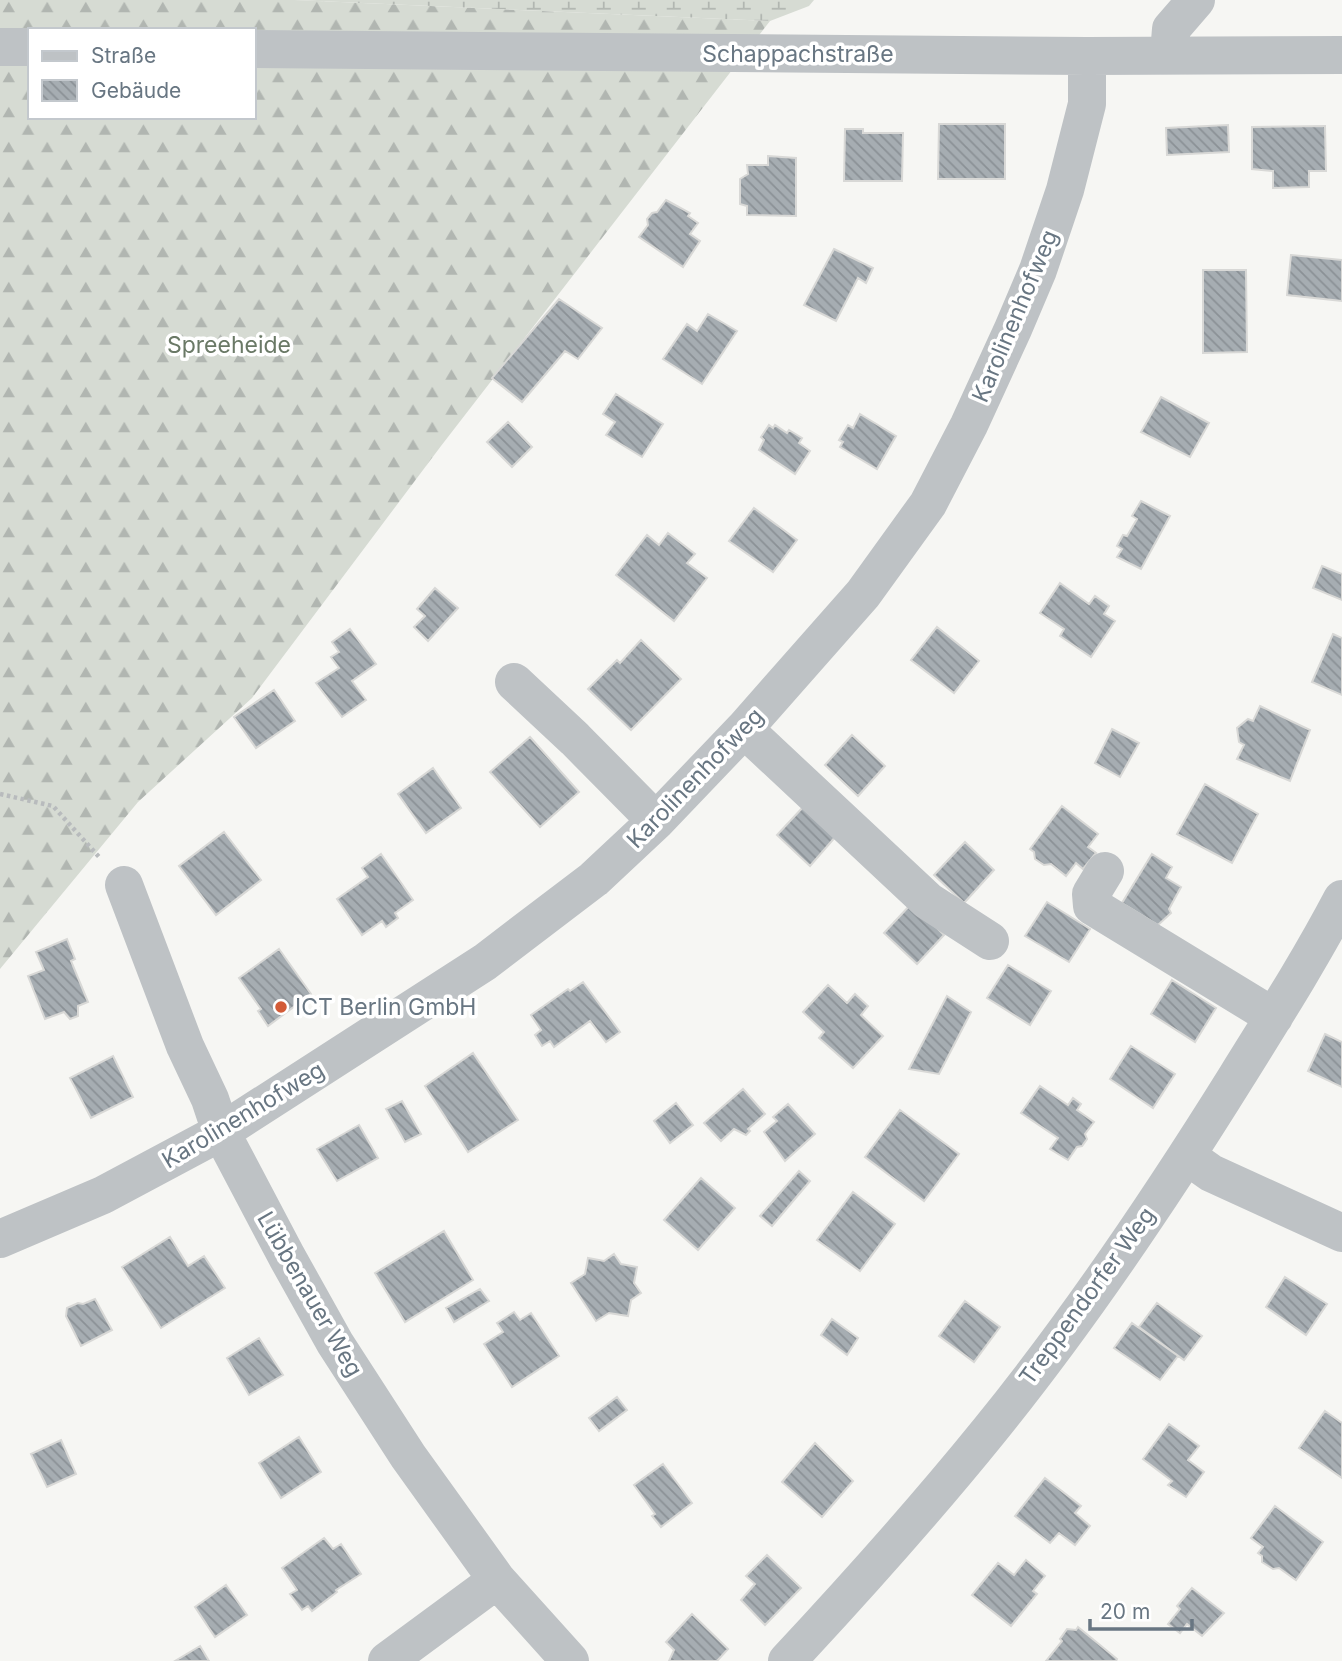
<svg xmlns="http://www.w3.org/2000/svg" width="1342" height="1661" font-family="Inter,sans-serif">
	<style>
		.forest { fill: url(#forest-firs); fill-rule: evenodd }
		.wetland { fill: url(#wetland-marsh) }
		.building { fill: url(#building-back-hatch); stroke: #d8d8d6; stroke-width: 2 }
		.lines { fill: none; stroke-linecap: round; stroke-linejoin: round }
		.path { stroke: #b8bbbd; stroke-width: 4.5; stroke-dasharray: 3.5 3.5; stroke-linecap: butt }
		.minor { stroke: #bec2c5; stroke-width: 38 }
		.poi-dot { fill: #d25b37; stroke: #fff; stroke-width: 2.5 }
		.labels { text-anchor: middle; stroke-width: 7; stroke-linejoin: round; paint-order: stroke }
		.street-label { font-size: 23px; fill: #687682; stroke: #fff }
		.park-label { font-size: 23px; fill: #6a7966; stroke: #fff }
		.poi-label { font-size: 23px; fill: #687682; stroke: #fff; text-anchor: start }
	</style>
	<defs>
		<pattern id="forest-firs" width="22" height="20" patternUnits="userSpaceOnUse" patternTransform="scale(1.75)"><rect width="22" height="20" fill="#d6dbd3"/><path d="M5 1l3.5 6h-7zM16 11l3.5 6h-7z" fill="#b1b6b1"/></pattern>
		<pattern id="wetland-marsh" width="20" height="14" patternUnits="userSpaceOnUse" patternTransform="scale(1.75)"><rect width="20" height="14" fill="#d6dbd3"/><path d="M1 5h8M5 5V1M11 12h8M15 12V8" fill="none" stroke="#b1b6b1"/></pattern>
		<pattern id="building-back-hatch" width="6" height="6" patternUnits="userSpaceOnUse" patternTransform="scale(1.75)"><rect width="6" height="6" fill="#a6adb2"/><path d="M-1 5l2 2M0 0l6 6M5-1l2 2" fill="none" stroke="#8b9196"/></pattern>
	</defs>
	<rect width="100%" height="100%" fill="#f6f6f3"/>
	<path class="forest" d="M0,0H295L770,21L441,446L252,698L138,802L0,969ZM30,30H254V117H30Z"/>
	<path class="wetland" d="M295,0H814L809,6L770,21Z"/>
	<path class="building" d="M939,124H1005V179H938Z
		M1228,125L1229,152L1167,155L1166,128Z
		M1325,126L1326,171H1309V187L1273,188V171L1252,169V127Z
		M845,129H863V133H903L902,181H844Z
		M768,156L796,158V216L747,215V206L740,204V179L748,174L747,165H768Z
		M666,200L690,213L688,216L698,223L690,234L700,241L683,267L639,237L648,225L647,219L652,213L657,212Z
		M834,249L873,268L866,283L858,278L836,321L804,305Z
		M1291,255L1342,260V301L1287,295Z
		M1203,270H1246L1247,352L1203,353Z
		M559,299L602,328L578,359L565,351L522,402L492,378Z
		M708,314L737,331L702,384L663,359L687,324L697,331Z
		M616,394L663,424L642,457L606,435L615,422L603,414Z
		M1161,397L1209,423L1190,457L1141,432Z
		M860,414L896,436L877,469L840,447L843,442L839,440L848,425L853,428Z
		M508,422L532,447L512,467L487,442Z
		M769,425L773,428L775,425L787,433L789,430L802,438L799,443L810,451L795,474L759,450L764,440L761,437Z
		M1141,501L1170,516L1141,569L1117,557L1122,549L1117,546L1123,535L1127,536L1137,519L1132,516Z
		M754,508L797,540L773,572L729,541Z
		M668,533L695,554L687,563L707,578L674,621L616,575L647,535L659,545Z
		M1322,566L1342,574V600L1313,588Z
		M1060,583L1089,604L1095,596L1109,606L1104,614L1115,621L1091,657L1060,636L1064,629L1040,613Z
		M435,588L458,608L428,641L414,627L425,616L417,609Z
		M937,627L979,661L954,693L911,660Z
		M350,629L376,664L352,681L366,700L342,717L316,683L339,668L331,657L339,652L332,642Z
		M1333,634L1342,638V695L1312,682Z
		M641,640L681,679L631,730L588,689L617,660L620,663Z
		M274,690L295,721L256,748L234,717Z
		M1260,706L1310,730L1290,781L1237,759L1244,745L1239,742L1237,728L1248,719L1253,721Z
		M1112,729L1139,743L1120,777L1095,763Z
		M852,735L885,766L858,796L825,765Z
		M530,737L579,792L540,827L490,772Z
		M433,768L461,808L426,833L398,794Z
		M1205,784L1258,814L1232,863L1177,834Z
		M805,805L837,835L810,866L777,835Z
		M1062,806L1098,834L1088,847L1096,853L1083,869L1076,863L1066,876L1051,864L1044,865L1035,859L1034,852L1030,849Z
		M224,832L261,880L216,915L179,866Z
		M965,842L994,870L964,903L934,875Z
		M381,854L413,900L395,913L398,918L386,927L382,921L362,935L337,899L368,877L362,868Z
		M1152,854L1172,867L1166,878L1181,887L1169,909L1171,913L1158,925L1122,903Z
		M1047,902L1090,929L1069,962L1025,936Z
		M912,903L944,935L917,964L884,933Z
		M67,939L75,959L71,961L88,1002L78,1006V1016L70,1019L64,1012L45,1019L28,976L44,970L36,952Z
		M279,949L311,994L268,1026L258,1011L261,1009L239,978Z
		M1008,965L1051,991L1030,1025L987,998Z
		M1172,980L1216,1008L1195,1042L1151,1014Z
		M583,982L620,1032L606,1042L590,1021L554,1047L550,1041L542,1046L535,1035L541,1030L531,1015L568,989L570,991Z
		M828,985L847,1003L855,994L868,1006L861,1015L883,1036L853,1068L819,1038L824,1032L803,1012Z
		M947,996L971,1012L939,1074L909,1069Z
		M1325,1034L1342,1042V1087L1308,1071Z
		M1131,1046L1175,1074L1153,1108L1110,1079Z
		M473,1053L518,1120L468,1152L425,1086Z
		M113,1056L133,1097L91,1118L70,1078Z
		M1040,1086L1068,1105L1073,1098L1081,1104L1077,1110L1094,1122L1085,1134L1087,1139L1082,1146L1077,1147L1068,1160L1050,1149L1058,1138L1021,1113Z
		M743,1089L765,1114L748,1129L750,1131L746,1135L734,1129L721,1141L704,1123Z
		M402,1101L421,1134L405,1142L386,1109Z
		M676,1103L693,1125L670,1143L654,1121Z
		M788,1104L815,1134L785,1161L764,1132L777,1121L773,1117Z
		M900,1110L959,1154L924,1201L865,1157Z
		M359,1125L378,1158L337,1181L317,1149Z
		M799,1171L810,1181L772,1226L760,1216Z
		M701,1178L735,1208L698,1250L664,1220Z
		M853,1192L895,1224L860,1271L817,1240Z
		M444,1231L473,1280L405,1322L375,1273Z
		M170,1237L188,1266L204,1256L225,1288L161,1328L122,1267Z
		M614,1254L621,1264L637,1267L634,1283L641,1293L631,1300L628,1316L609,1313L596,1321L571,1283L585,1274L588,1258L604,1261Z
		M1285,1277L1327,1304L1306,1335L1266,1307Z
		M480,1289L489,1301L454,1322L446,1308Z
		M95,1299L112,1330L81,1346L66,1316L67,1308L78,1303L83,1304Z
		M965,1301L1000,1327L974,1362L939,1336Z
		M1157,1303L1202,1336L1184,1360L1139,1327Z
		M514,1312L520,1320L531,1313L559,1356L512,1387L484,1344L503,1332L497,1323Z
		M832,1319L858,1338L847,1355L821,1335Z
		M1132,1323L1178,1356L1160,1380L1114,1348Z
		M259,1338L283,1375L249,1395L227,1358Z
		M617,1397L627,1410L599,1431L589,1418Z
		M1325,1411L1342,1423V1478L1299,1448Z
		M1169,1424L1199,1446L1188,1460L1204,1472L1186,1497L1168,1485L1172,1481L1143,1459Z
		M299,1437L321,1472L281,1498L259,1463Z
		M61,1440L76,1474L47,1487L31,1454Z
		M815,1443L853,1481L822,1517L782,1482Z
		M663,1464L692,1503L661,1527L652,1516L655,1514L634,1485Z
		M1045,1478L1081,1506L1075,1513L1090,1526L1075,1545L1059,1533L1050,1543L1015,1516Z
		M1275,1506L1323,1542L1296,1580L1279,1568L1273,1569L1262,1562V1556L1258,1553L1263,1547L1251,1538Z
		M324,1538L333,1549L341,1544L361,1574L336,1590L337,1592L312,1611L308,1606L302,1610L290,1594L297,1590L282,1568Z
		M767,1555L801,1588L765,1625L741,1600L755,1584L746,1576Z
		M1026,1560L1045,1576L1033,1591L1037,1594L1011,1626L972,1595L998,1563L1014,1575Z
		M226,1585L247,1615L215,1637L195,1607Z
		M1192,1588L1224,1613L1202,1636L1187,1624L1180,1633L1168,1624L1180,1609L1177,1606Z
		M692,1614L728,1649L717,1661H669L674,1650L666,1642Z
		M1078,1627L1117,1659L1116,1661H1046L1062,1641L1060,1639L1067,1629L1076,1630Z
		M200,1646L209,1661H175Z"/>
	<g class="lines">
		<path class="path" d="M0,794L53,806L100,858"/>
		<path class="minor" d="M0,47H30
			M254,49L1087,56L1342,55
			M1169,54L1171,29L1196,0
			M514,682L575,739L656,821
			M744,729L928,901L990,941
			M1105,871L1091,894L1092,906L1274,1017
			M124,885L185,1046L210,1099L221,1132L287,1257L335,1343L408,1456L497,1580L570,1661
			M1187,1156L1211,1173L1342,1233
			M0,1239L103,1195L221,1132L485,962L594,879L656,821L744,729L863,594L928,504L969,425L1013,329L1038,270L1065,190L1087,104V56
			M387,1661L497,1580
			M787,1661C857,1586 925,1510 989,1431C1080,1319 1161,1198 1237,1076C1273,1018 1310,960 1342,899"/>
	</g>
	<circle class="poi-dot" cx="281" cy="1007" r="7"/>
	<g class="labels">
		<g class="street-label">
			<text x="798" y="62">Schappachstraße</text>
			<text transform="translate(1015 316) rotate(-67)" y="8">Karolinenhofweg</text>
			<text transform="translate(695 778) rotate(-46)" y="8">Karolinenhofweg</text>
			<text transform="translate(243 1115) rotate(-31)" y="8">Karolinenhofweg</text>
			<text transform="translate(310 1294) rotate(60)" y="8">Lübbenauer Weg</text>
			<text transform="translate(1087 1296) rotate(-54)" y="8">Treppendorfer Weg</text>
		</g>
		<g class="park-label">
			<text x="229" y="353">Spreeheide</text>
		</g>
		<g class="poi-label">
			<text x="295" y="1015">ICT Berlin GmbH</text>
		</g>
	</g>
	<rect x="28" y="28" width="228" height="91" fill="#ffffff" stroke="#c3c8cd" stroke-width="2"/>
	<rect x="42" y="51" width="35" height="10" fill="#bec2c5" stroke="#c3c8cd" stroke-width="2"/>
	<text x="91" y="63" font-size="21" fill="#687682">Straße</text>
	<rect x="42" y="80" width="35" height="21" fill="url(#building-back-hatch)" stroke="#c3c8cd" stroke-width="2"/>
	<text x="91" y="98" font-size="21" fill="#687682">Gebäude</text>
	<path d="M1090 1619v10h102v-10" fill="none" stroke="#687682" stroke-width="3.5"/>
	<text x="1100" y="1619" font-size="21" fill="#687682" stroke="#ffffff" stroke-width="5" paint-order="stroke">20 m</text>
</svg>
